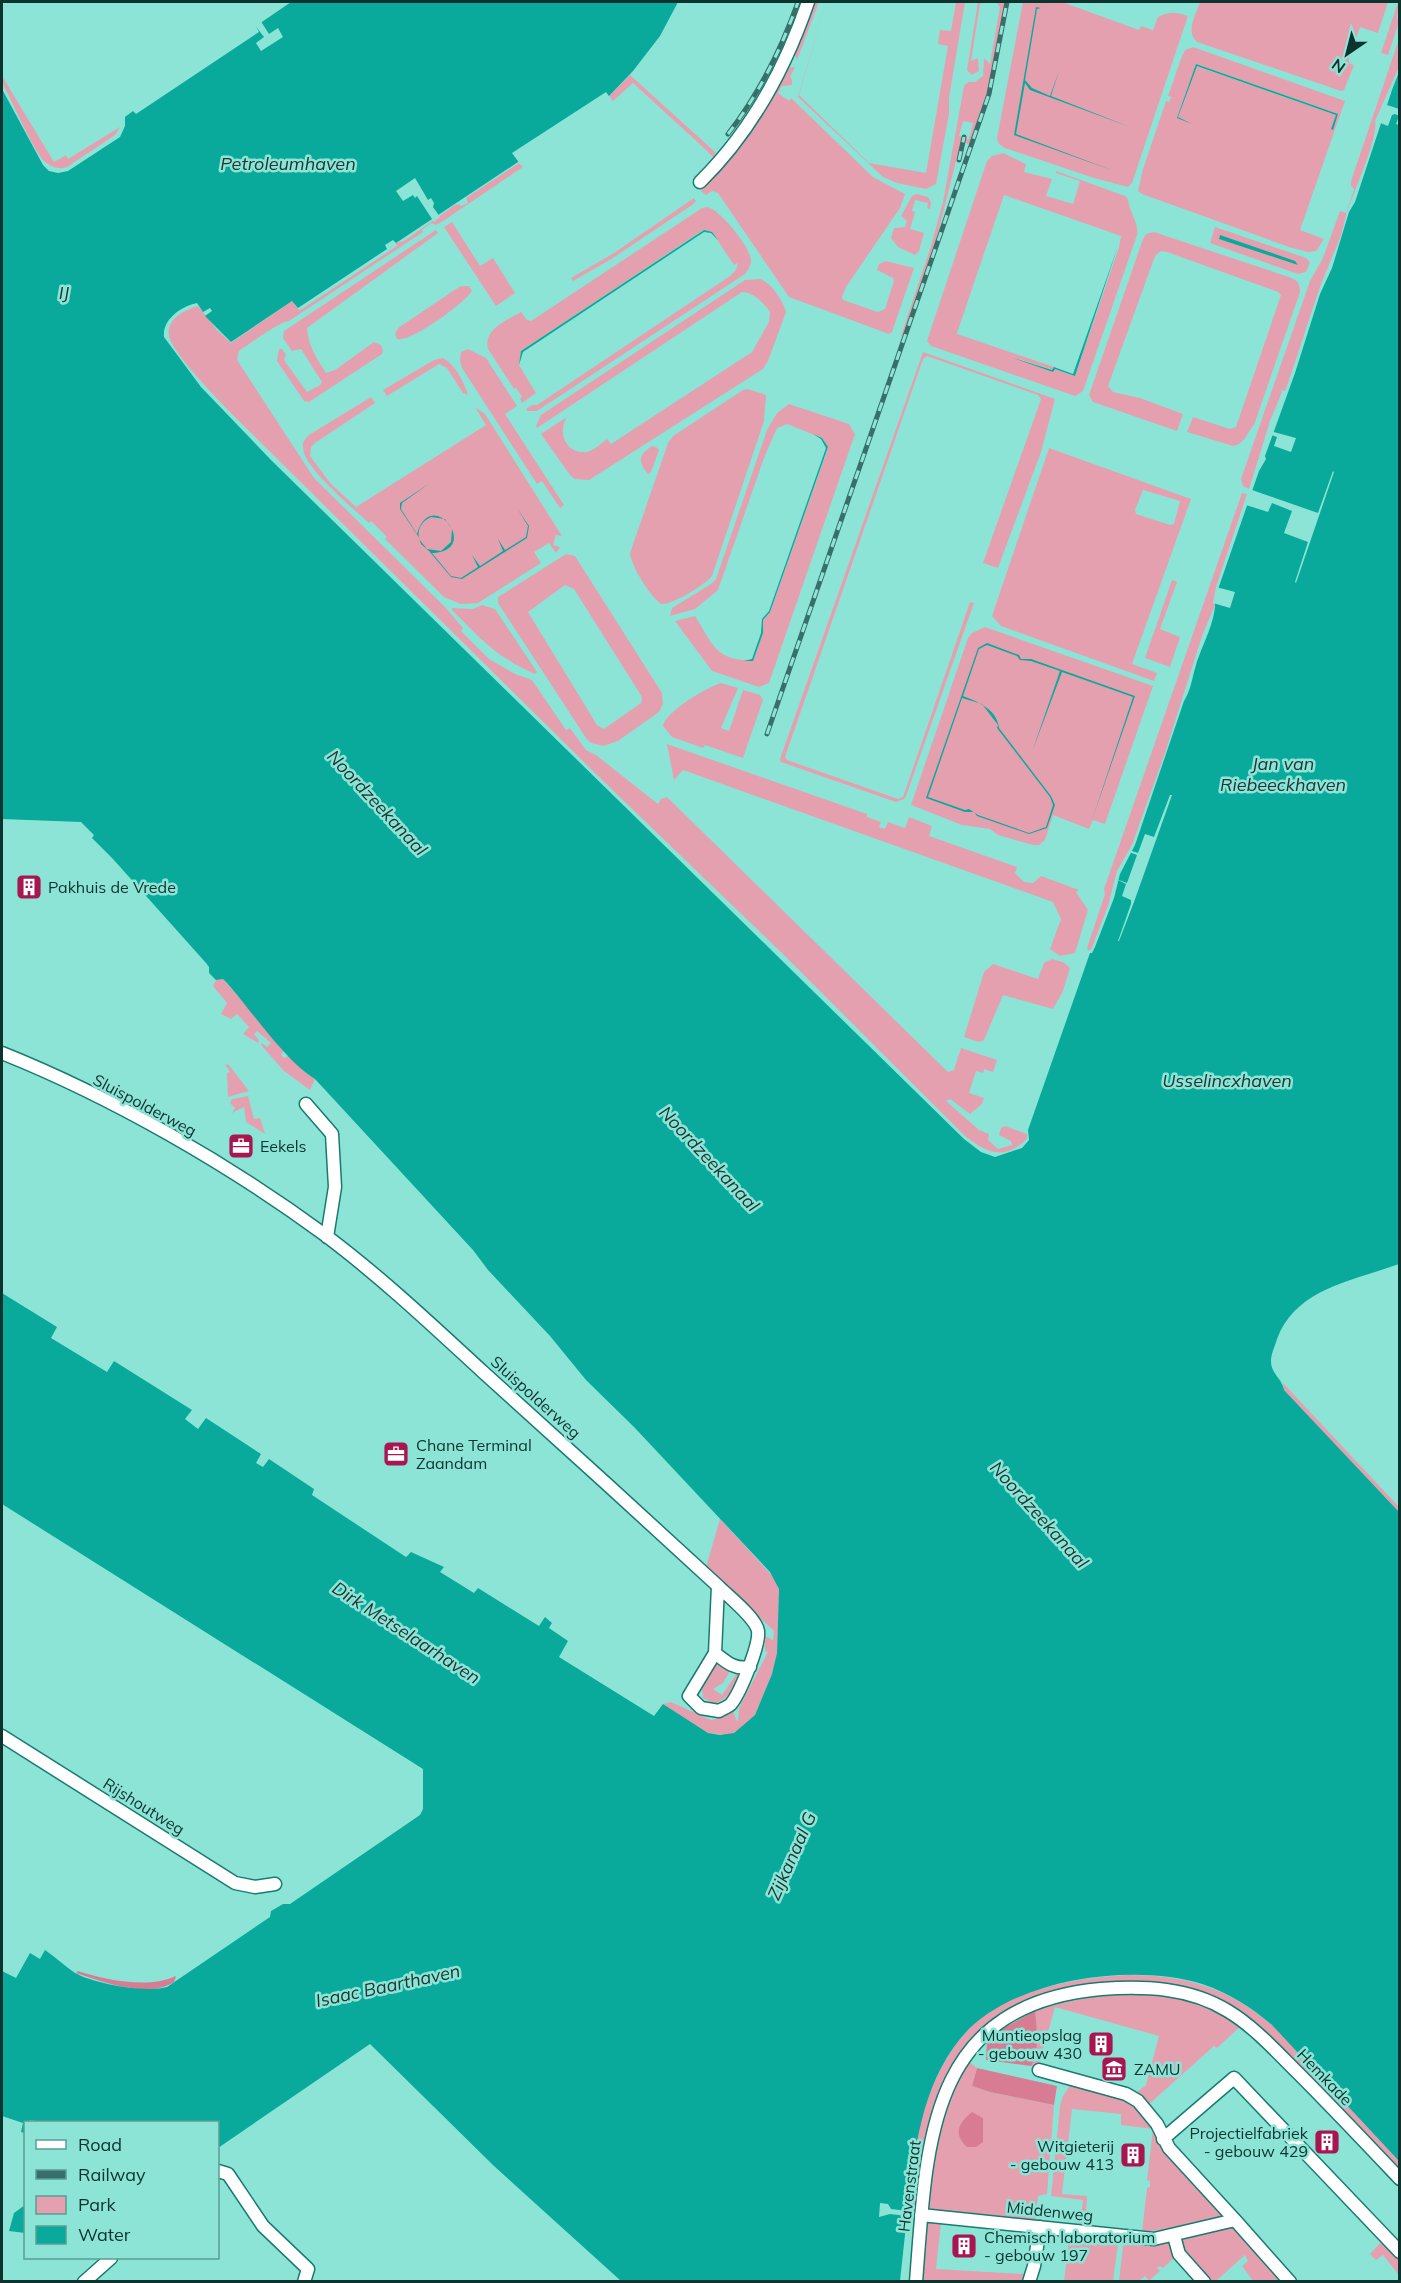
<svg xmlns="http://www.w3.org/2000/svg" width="1401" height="2283" font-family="Mulish,sans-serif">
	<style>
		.green { fill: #e5a0b0; fill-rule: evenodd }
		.forest { fill: #d87c94 }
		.water { fill: #09aa9b; fill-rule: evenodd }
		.pier { fill: #8ce4d7 }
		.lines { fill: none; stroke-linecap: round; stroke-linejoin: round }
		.minor-casing { stroke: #187b70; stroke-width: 15 }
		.minor { stroke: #fff; stroke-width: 12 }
		.rail-casing { stroke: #386f68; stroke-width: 5 }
		.rail { stroke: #8ce4d7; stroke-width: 3; stroke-dasharray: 9; stroke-linecap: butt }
		.labels { text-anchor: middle; stroke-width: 5; stroke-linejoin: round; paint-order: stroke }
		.poi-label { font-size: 16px; fill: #0d332f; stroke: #8ce4d7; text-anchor: start }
		.street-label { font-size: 16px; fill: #0d332f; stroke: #8ce4d7 }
		.water-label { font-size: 18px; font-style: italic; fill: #203633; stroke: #8ce4d7 }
	</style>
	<rect width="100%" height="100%" fill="#8ce4d7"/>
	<path class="green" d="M813,2H819L797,60L794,53Z
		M826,2L799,95L869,163L926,173L948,46L938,44L940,30L951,31L956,2H965L949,98V114L936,184L926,189L897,183L883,177L798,97Z
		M978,2H984L980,4L971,61L978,58L979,71L972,75L967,70Z
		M996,2H1005L991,80L970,144L965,143L966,138L969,139L973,123L963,121L959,136L962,137L936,241L903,336H901L931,246L943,202L964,86L968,82H975L983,76L984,58L990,64L1000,7Z
		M1023,2H1062L1139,30L1141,26L1153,30L1158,17C1170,11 1176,12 1188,16L1132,183L1128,187L1094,178L1005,148L999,144L997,138Z
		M1200,2H1388L1378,33L1360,27L1349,58V63L1354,65L1344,90L1341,91L1197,42C1185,32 1196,14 1200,2Z
		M1398,2H1399L1397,18L1399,22L1388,55L1381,53Z
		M1399,39V67L1375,121C1379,137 1353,193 1347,212C1344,221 1343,230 1340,238C1333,256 1325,273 1319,290C1308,322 1298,354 1287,386L1285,391L1281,390L1282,392L1270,421L1249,489L1243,486L1241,479L1310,281L1323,258L1340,211L1346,213L1354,189L1351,186V181Z
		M1193,47L1345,101L1300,230L1324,239L1316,251L1308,252L1289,247L1142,194L1138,191L1143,169L1166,101L1169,102L1171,97L1168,96L1182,56L1185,50ZM1196,64L1338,114L1333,129H1332L1336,115L1196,66L1178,117L1182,119L1177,118Z
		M795,67L790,77L792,80V85L782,86L778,93L789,101L791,98L873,177L905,194L900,208L846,287L842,297L843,300L878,312L885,309L894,281L893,278L877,270L879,264L886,261L914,268L892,332L889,334L789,297L718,193L712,191L706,195L701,191L702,187C739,153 763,112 786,68Z
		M630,75L715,152L716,159L697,178L715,159L705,149L633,83L613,101L609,96Z
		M2,76L54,162L66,155L68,159L120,127L115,135L67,167C58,170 52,167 45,162C34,152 11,99 2,82Z
		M1003,153L1026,164L1024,172L1052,179L1046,196L1073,204L1080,181L1056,173V171L1125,196L1128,199C1129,212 1139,222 1137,235L1083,391L1075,396L931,346L927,341L987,161L992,156ZM1004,195L1121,236L1119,247L1075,376L1054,369L1053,372L1010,356L1053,370L1054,367L957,334L956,336Z
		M519,163L523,167L443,221L436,225L431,223L422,230L423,232L289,321C279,322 251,343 239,351L237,360L314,478L445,607L463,628L461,631L489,659L515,674L532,680L566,730L570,728L586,750L596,755L658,804L661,799L667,797L948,1072L954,1070L961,1048L997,1060L993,1072L984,1069L983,1073L976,1071L969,1093L984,1098L982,1104L970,1114L950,1099L946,1101L979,1130L989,1134L988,1140L998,1149L1012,1145L1011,1141L999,1135L1001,1128L1005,1126L1027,1134V1139C1004,1161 987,1153 965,1136L785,956L597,775L237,419C223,405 172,353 169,336C166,319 185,310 198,306L217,330L231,343L292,301L299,310L302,309L397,246L396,243L404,241L455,205L459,204L461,206L468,203L466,198Z
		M917,194L928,197L931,202L930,209L927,208L928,203L915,200L912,211L915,212L910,229L924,233L919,251L915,255L898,247L891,238L894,228L905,227L907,221L901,216L912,196Z
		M694,198L696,201L692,205L613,258L573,281L571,278L614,253Z
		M707,207C720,209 752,249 751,261C751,266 748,270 745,274L537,411H527L526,409L532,405H537L730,276L736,270L738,263L734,265L712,232L703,230L521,351L519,365L536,393L522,403L520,399L522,397L516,388L514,389L488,349C483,329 507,320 521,312L527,320L531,321L702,208Z
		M452,222L480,266L493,258L515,293L496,306L444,227Z
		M1215,227L1306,258L1310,262L1306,272L1298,274L1210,243ZM1221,236L1294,261L1298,265L1220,239Z
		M436,230L438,233L307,328C308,346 317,359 326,373L335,370L374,342L381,345L383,351L382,354L309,402L304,401L277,361L279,349H282L286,355L284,360L307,392L320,385L322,382L301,349L292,351L283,338L284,331Z
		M1154,232L1283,275C1292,278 1301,280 1300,292L1254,425C1246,434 1245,444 1233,446L1187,432L1193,417L1230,429L1236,427L1281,295L1278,292L1167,252L1161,251L1155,256L1108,386L1113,392L1140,398L1183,414L1177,431L1093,402L1089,395L1143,239L1146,234Z
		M760,279C771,283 783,300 786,312L768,361L763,369L589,480L575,479L570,475L541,434L567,417C557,432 566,455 587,452C594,450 601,444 607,439L611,444L752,352L769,322L770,312C764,303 753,292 742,292L537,428L536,426L541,415L745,280Z
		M464,286H469L472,291C465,303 410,343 397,339L395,334L398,328L459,287Z
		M468,349L486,358L517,406L505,414L564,505L560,508L542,481L537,484L462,368L460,361L461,352Z
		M923,352L1055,399L1041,452L998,568L983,563L1041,399L1038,395L927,356L923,359L785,757L787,760L898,799L903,797L970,602L974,603L906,796L904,799L896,802L781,762L780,759Z
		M442,358C455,363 465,384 468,395L463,393L447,368L439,364L387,396L383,390L434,360Z
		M748,389L766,395L764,421L712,576C705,585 672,605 661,604C650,596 631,566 630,553L668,443L673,436L743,390Z
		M371,397L375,403L315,443L311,447L310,456L331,484L356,507L486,425L475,407L485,414L562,536L556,535L553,545L560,547L556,553L549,543L534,552L541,563L478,603L461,604L444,597L385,539L387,537L371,521L369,523C353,508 304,468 303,448C302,442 305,439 309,435Z
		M789,404L849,424L855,434L769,683L759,687L712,671L675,621L695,616C712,643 716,662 753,660L763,633V620L770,612L828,448L822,438L787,424L777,428L764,458L718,590L695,609L670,616L672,608L711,584L716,579L767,430L777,413Z
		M652,446L656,447L659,450L651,472L648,474C637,461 639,455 652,446Z
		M1049,448L1191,499L1132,664L1157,673L1154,681L1001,626L992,616ZM1143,490L1180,501L1174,524L1170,525L1136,514L1135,510Z
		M1242,493L1247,494L1216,587L1215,605L1202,636L1165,753L1132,845L1117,871L1108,906L1091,950H1088L1087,948L1105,894L1104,889Z
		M566,554L575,556L662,693L663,704L659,712L618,741L603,746L591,743L586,738L498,603V597ZM565,585L574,589L642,697L641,703L604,729L597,725L528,612Z
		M1172,580L1177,582L1160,629L1180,637L1170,667L1145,658Z
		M482,605L495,609L537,672L535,674C496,657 481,639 452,610V608L473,609Z
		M985,627L1153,686L1105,824L1093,820L1089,829L1053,815L1045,840L1039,845H1033L998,835L990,829L962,825L911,805L968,638L972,633Z
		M721,683L738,688L721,728L729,731L743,690L760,695L763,700L743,758L705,745L703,748L672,737L663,726C665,712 707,687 721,683Z
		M667,744L867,814V817L881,822L879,827L885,829L888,822L905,828L909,817L932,826L929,836L1017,867L1015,873L1024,882L1033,883L1041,876L1079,890L1076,892L1088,910L1075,953L1060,956L1050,949L1061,919L1053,902L683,770L674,780Z
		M1052,959L1063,962L1070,968L1063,991L1053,1009L1003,995L984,1040L979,1042L964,1037L984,972L993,964L1038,979L1044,963Z
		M223,979L285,1050L281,1055L284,1058L289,1055L306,1073L315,1079L310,1090L284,1071L261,1045L262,1043L267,1047L271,1043L257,1031L254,1034L259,1040L258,1043L243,1034L249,1027L237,1014L231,1019L221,1014L227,1003L213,986L216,980Z
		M225,1064L229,1065L249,1091L228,1097L227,1073L230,1072Z
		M248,1096L254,1119L260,1118L265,1134L246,1122L244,1107L232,1113L235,1108L230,1103L232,1099Z
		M1283,1383L1399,1507V1512L1284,1390Z
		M720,1519L777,1581L779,1589L777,1653L772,1674L755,1715L734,1733L725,1735L708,1733L663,1704L671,1702L711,1720L728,1715L733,1710L736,1720L738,1721L739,1708L768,1652L765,1651V1636L773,1640L774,1631L706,1567Z
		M716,1662L730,1671L723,1683L713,1689L722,1695L737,1673L744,1670L731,1694L715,1704L703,1698L702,1689Z
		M1126,1975C1185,1975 1227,1987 1272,2025L1399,2161V2176L1232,2010L1157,1985L1021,2008L951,2077L918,2212L908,2211C910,2187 911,2162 916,2138C926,2093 950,2036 991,2011C1031,1986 1080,1978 1126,1975Z
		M1151,1993L1166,1994L1208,2006L1241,2026L1217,2048L1214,2046L1147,2106L1135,2094L1146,2085L1159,2036L1055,2007L1038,2068L1031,2066C1040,2053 1037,2027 1035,2011C1073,1998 1111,1994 1151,1993Z
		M967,2060L977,2068L972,2086L990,2092L1054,2105L1047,2194L1038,2196L1035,2222L925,2210L930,2158L945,2105Z
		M1071,2084L1121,2099L1137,2108L1154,2128L1166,2150L1224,2218L1187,2227L1142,2232L1147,2188L1150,2187V2181L1147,2180L1153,2129L1121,2125V2114L1072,2109L1062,2194L1087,2196L1085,2226H1080L1083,2200L1051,2196L1060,2106L1063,2096Z
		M926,2222L941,2223L936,2269L1024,2274L1023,2281L919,2282Z
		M1231,2226L1280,2281H1253L1242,2266L1248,2261L1245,2255L1216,2281H1206L1181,2251L1178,2238Z
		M1064,2233L1114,2239L1118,2244L1113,2281H1064L1069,2240L1063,2239Z
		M1129,2240H1171L1177,2255L1163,2268L1160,2266L1157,2268L1160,2271L1149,2281L1145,2276L1139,2281L1119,2282L1123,2245Z
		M1381,2242L1390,2251L1393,2249L1399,2256V2275L1383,2255L1376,2260L1370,2254Z"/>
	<path class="forest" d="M78,1971C106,1980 149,1989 176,1976L174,1982C149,1999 103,1982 76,1973Z
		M1035,2011C1037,2027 1040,2053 1031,2066L986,2060L987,2041L1002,2029Z
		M977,2068L1057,2086L1054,2105L990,2092L972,2086Z
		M972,2112L983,2118V2142L976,2147H967C953,2133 958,2124 972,2112Z"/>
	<path class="water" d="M291,2H678L660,36L633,71L609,96L518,162L396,243L393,240L385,245L387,249L298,308L292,301L231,342L205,316L212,311L210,308L203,312L197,303C182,306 162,319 164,337L201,387L271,460L964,1139L981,1152L995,1157L1022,1148L1029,1140L1028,1130L1090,953H1092L1095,947L1114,898L1120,874L1135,845L1184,701C1191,690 1192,678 1196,665C1202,645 1217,620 1215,598L1259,471L1266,459L1265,456L1295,373L1320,294L1332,268L1349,212L1355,202L1392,90L1399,72V1264C1353,1281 1296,1288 1277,1339C1275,1346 1271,1354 1271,1361C1271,1374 1282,1378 1284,1390L1399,1512V2161L1272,2025C1251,2007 1229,1993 1202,1984C1131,1962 1008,1979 960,2039C921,2087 914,2152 908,2211L891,2209L888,2204L880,2203L879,2217L890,2214L907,2216L900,2281H621L494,2166L370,2044L218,2148V2122H43L30,2120L29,2122H26L25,2133L21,2132L23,2123L2,2116V1971L16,1978L30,1953L40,1959L45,1950C55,1957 65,1966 75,1973C95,1984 146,1993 167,1987L270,1917L271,1911L283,1904H290L420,1815L423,1809V1769L2,1504V1293L57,1327L51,1338L107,1372L114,1361L192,1410L185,1419L198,1429L206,1418L261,1454L256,1463L263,1467L269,1459L314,1489L312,1495L406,1557L411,1552L444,1567L440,1572L474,1593L478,1588L539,1626L545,1617L552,1623L549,1628L568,1641L559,1657L654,1716L663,1704L708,1733L720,1735L734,1733L755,1715L772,1674L777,1653L779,1589L770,1572L634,1427L586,1380L550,1336L488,1270L473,1250L315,1079C285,1061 251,1010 227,983L223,979L216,980L209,973V967L206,963L113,859L92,838L94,835L81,822L2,819V89L43,165L49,171L58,173L68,171L120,137L125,126V117L133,111L136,114L259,32L256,26Z
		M1036,7L1041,8L1037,9L1025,80L1032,88L1050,96L1059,71L1051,96L1130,127L1030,90L1025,83L1016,134L1114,171L1014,135Z
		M1196,64L1338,114L1333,130L1331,129L1336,115L1197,66L1178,117L1192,124L1177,118Z
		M704,230L712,232L718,240L711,233L704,232L523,352L519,365L521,351Z
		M1220,235L1295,261L1298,265L1219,239Z
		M1118,246L1075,376L1055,369L1053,372L1010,357L1052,370L1054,367L1073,374Z
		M813,434L822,438L828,447L770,612L763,620V633L753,661H744L752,659L761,633L762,619L769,611L826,448L821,439Z
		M430,483L402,503L401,509L417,534C431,484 483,551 432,553L451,576L461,578L478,567L472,555L480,566L503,551L498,539L505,550L526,537L528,526L517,508L529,526L527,538L462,579L451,577L429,551L421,544L418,536L400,509V503ZM431,517L445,519L452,529L451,542L441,551L427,549L419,539C417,529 422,521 431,517Z
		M987,643L1019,655L1021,659H1031L1135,696L1092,820L1133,697L1062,672L1032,752L1060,671L1031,661L1020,660L1017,656L987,645L979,649L963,696C978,702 997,709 999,728L1051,796L1055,805L1047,828L1029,834L977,816L974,812H965L926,798L978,648ZM962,698L982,704L998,725L997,728L1050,797L1053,805L1046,827L1029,833L978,815L969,809L965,810L928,797Z
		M25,2205V2233L9,2231L14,2213Z"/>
	<path class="pier" d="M260,20L269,34L278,28L283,37L261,51L256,43L264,37L254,24Z
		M606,92L611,99L520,164L512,153Z
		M1384,104L1399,109V125L1396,124L1399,116L1395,114L1392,115L1388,126L1378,122Z
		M415,178L428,200L431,198L434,203L433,207L440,217L434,222L417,196L415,198L413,195L403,201L396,191Z
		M1270,431L1296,438L1291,452L1274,446L1277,437L1269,434Z
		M1333,471L1334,472L1296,583L1295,582L1308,542L1284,533L1292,511L1272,503L1268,512L1246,505L1252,490L1318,513Z
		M1216,587L1235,592L1230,608L1213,603Z
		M1170,795H1172L1134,902L1119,941H1118L1131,904V900L1122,896L1126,884L1116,879L1127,883L1137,855L1129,852V850L1138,853L1145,834L1154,837Z"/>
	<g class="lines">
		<defs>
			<path id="minor" d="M700,182C751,132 785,69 808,2
				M2,1053C112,1097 230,1165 325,1235C381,1277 432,1325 483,1372C562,1443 640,1514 718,1586
				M306,1104L332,1134L335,1187L327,1237
				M715,1653L689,1696L701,1708L719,1711C722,1709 728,1707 731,1704C740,1693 760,1645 758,1631C756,1618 728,1596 718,1586L715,1653C726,1662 735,1670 750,1667
				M2,1736L235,1883L255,1887L275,1884
				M1039,2070L1126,2094L1138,2101L1157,2124L1169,2148L1235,2220
				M1163,2139L1234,2078L1400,2252
				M218,2171L228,2174L263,2226L308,2269L304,2282
				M921,2215L1154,2239L1235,2220L1290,2282
				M1174,2236L1179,2254L1204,2282
				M84,2282L111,2258
				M916,2282C927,2144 926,2005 1101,1989C1144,1986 1189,1987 1228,2011C1253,2026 1275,2050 1296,2071C1331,2106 1365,2142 1400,2179
				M1029,2282L1034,2266L1040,2227"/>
		</defs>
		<use href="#minor" class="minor-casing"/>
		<use href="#minor" class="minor"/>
		<defs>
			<path id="rail" d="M728,134C759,94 781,50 798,2
				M959,160L964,137
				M767,734L989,94L1007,2"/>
		</defs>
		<use href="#rail" class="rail-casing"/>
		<use href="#rail" class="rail"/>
	</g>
	<defs>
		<symbol id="building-square" viewBox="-11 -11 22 22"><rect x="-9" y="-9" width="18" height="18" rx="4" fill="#a71651" stroke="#8ce4d7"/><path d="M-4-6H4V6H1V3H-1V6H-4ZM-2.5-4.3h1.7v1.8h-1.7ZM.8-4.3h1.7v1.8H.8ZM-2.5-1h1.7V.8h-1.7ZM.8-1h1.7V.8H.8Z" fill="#fff"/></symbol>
		<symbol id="office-square" viewBox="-11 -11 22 22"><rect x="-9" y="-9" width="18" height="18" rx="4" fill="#a71651" stroke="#8ce4d7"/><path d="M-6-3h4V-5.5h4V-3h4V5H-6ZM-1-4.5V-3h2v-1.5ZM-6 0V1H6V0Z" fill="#fff"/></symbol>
		<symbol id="museum-square" viewBox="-11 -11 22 22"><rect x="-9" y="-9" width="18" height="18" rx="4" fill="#a71651" stroke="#8ce4d7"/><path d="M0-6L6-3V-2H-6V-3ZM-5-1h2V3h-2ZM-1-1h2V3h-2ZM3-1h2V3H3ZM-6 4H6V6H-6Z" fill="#fff"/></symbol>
	</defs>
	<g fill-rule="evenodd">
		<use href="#building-square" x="14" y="872" width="30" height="30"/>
		<use href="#office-square" x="226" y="1131" width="30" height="30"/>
		<use href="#office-square" x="381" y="1439" width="30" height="30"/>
		<use href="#building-square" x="1086" y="2029" width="30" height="30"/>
		<use href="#museum-square" x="1099" y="2054" width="30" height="30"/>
		<use href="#building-square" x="1312" y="2127" width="30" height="30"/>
		<use href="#building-square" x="1118" y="2140" width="30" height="30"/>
		<use href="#building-square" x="949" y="2231" width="30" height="30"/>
	</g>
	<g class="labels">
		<g class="poi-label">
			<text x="48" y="893">Pakhuis de Vrede</text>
			<text x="260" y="1152">Eekels</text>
			<text x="416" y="1451">Chane Terminal<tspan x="416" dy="18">Zaandam</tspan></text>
			<text x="1082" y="2041" text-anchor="end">Muntieopslag<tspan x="1082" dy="18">- gebouw 430</tspan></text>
			<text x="1134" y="2075">ZAMU</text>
			<text x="1308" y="2139" text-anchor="end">Projectielfabriek<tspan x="1308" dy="18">- gebouw 429</tspan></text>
			<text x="1114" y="2152" text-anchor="end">Witgieterij<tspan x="1114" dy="18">- gebouw 413</tspan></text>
			<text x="984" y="2243">Chemisch laboratorium<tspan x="984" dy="18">- gebouw 197</tspan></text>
		</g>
		<g class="street-label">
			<text transform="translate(145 1105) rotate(28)" y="6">Sluispolderweg</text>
			<text transform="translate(536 1397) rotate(42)" y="6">Sluispolderweg</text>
			<text transform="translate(144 1806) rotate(32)" y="6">Rijshoutweg</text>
			<text transform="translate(1325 2077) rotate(46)" y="6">Hemkade</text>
			<text transform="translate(909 2186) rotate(-83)" y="6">Havenstraat</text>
			<text transform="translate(1050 2211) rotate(6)" y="6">Middenweg</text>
		</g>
		<g class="water-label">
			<text x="288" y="170">Petroleumhaven</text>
			<text x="64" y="299">IJ</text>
			<text x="1283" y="770">Jan van<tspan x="1283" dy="21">Riebeeckhaven</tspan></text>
			<text transform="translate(377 803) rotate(47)" y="6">Noordzeekanaal</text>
			<text x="1227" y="1087">Usselincxhaven</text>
			<text transform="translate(709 1159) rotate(47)" y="6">Noordzeekanaal</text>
			<text transform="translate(1039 1515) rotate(48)" y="6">Noordzeekanaal</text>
			<text transform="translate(406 1633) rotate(33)" y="6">Dirk Metselaarhaven</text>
			<text transform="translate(792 1856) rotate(-66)" y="6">Zijkanaal G</text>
			<text transform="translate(388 1986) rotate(-12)" y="6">Isaac Baarthaven</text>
		</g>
	</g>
	<rect width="1401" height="2283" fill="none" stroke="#0d332f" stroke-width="6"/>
	<rect x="24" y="2121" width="195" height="138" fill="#8ce4d7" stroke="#599d94" stroke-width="1.5"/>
	<rect x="36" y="2140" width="30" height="9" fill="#ffffff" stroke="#599d94" stroke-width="1.5"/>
	<text x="78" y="2151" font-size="18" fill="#0d332f">Road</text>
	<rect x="36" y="2170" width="30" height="9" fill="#386f68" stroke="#599d94" stroke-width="1.5"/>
	<text x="78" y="2181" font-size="18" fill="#0d332f">Railway</text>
	<rect x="36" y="2196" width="30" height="18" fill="#e5a0b0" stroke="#599d94" stroke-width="1.5"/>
	<text x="78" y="2211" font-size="18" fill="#0d332f">Park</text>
	<rect x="36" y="2226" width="30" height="18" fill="#09aa9b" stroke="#599d94" stroke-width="1.5"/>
	<text x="78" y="2241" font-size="18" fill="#0d332f">Water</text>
	<g transform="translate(1347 54) rotate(215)" stroke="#8ce4d7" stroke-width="4.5" paint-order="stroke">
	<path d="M0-4.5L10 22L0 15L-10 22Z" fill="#0d332f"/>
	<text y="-9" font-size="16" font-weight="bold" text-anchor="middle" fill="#0d332f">N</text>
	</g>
</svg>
